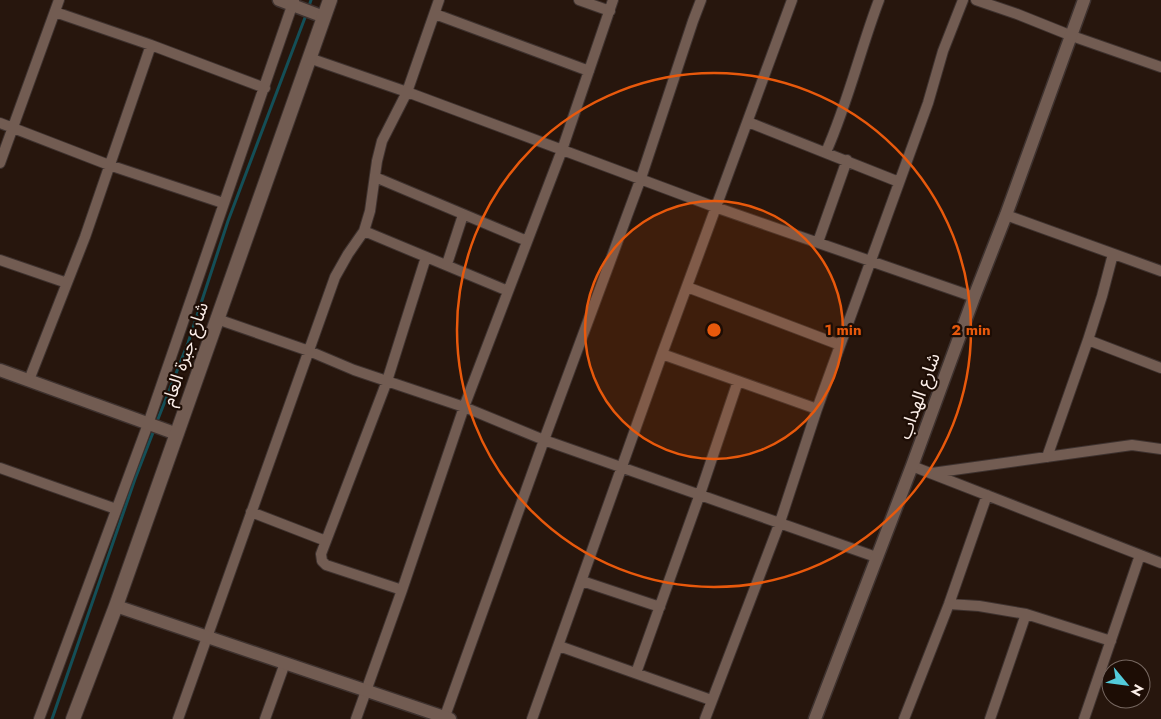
<svg xmlns="http://www.w3.org/2000/svg" width="1161" height="719" font-family="Jost,'Noto Sans Arabic',sans-serif">
	<style>
		.lines { fill: none; stroke-linecap: round; stroke-linejoin: round }
		.stream { stroke: #144f57; stroke-width: 3 }
		.minor-casing { stroke: #3e322f; stroke-width: 12 }
		.tertiary-casing { stroke: #3e322f; stroke-width: 15 }
		.secondary-casing { stroke: #3e322f; stroke-width: 16 }
		.minor { stroke: #725c52; stroke-width: 10 }
		.tertiary { stroke: #725c52; stroke-width: 12 }
		.secondary { stroke: #725c52; stroke-width: 14 }
		.ring { fill: none; stroke: #e8590c; stroke-width: 2.5 }
		.labels { text-anchor: middle; stroke-width: 4.5; stroke-linejoin: round; paint-order: stroke }
		.street-label { font-size: 18px; fill: #fcefe9; stroke: #1d0d05 }
		.centre { fill: #e8590c; stroke: #1d0d05; stroke-width: 2.5 }
		.ring-label { font-size: 15px; text-anchor: middle; font-weight: bold; fill: #e8590c; stroke: #1d0d05; stroke-width: 4.5; stroke-linejoin: round; paint-order: stroke }
	</style>
	<rect width="100%" height="100%" fill="#27160d"/>
	<g class="lines">
		<path class="stream" d="M308,9L311,0
			M156,424L188,343L228,221L306,15
			M52,719L135,479L154,430"/>
		<defs>
			<path id="minor" d="M579,0L610,11
				M976,0L1017,14L1072,36L1161,67
				M55,12L151,45L265,88
				M435,14L589,71
				M309,58L407,92L715,207L974,297
				M748,122L899,182
				M0,123L109,165L223,203
				M826,152C848,103 860,50 879,0
				M0,163L59,0
				M375,177L527,241
				M1006,215L1161,271
				M364,231L508,291
				M818,242L847,160
				M1113,254L1102,296L1088,340L1161,368
				M0,260L67,283
				M447,264L463,215
				M687,287L840,345
				M217,319L309,351L354,370L464,407L544,440L876,557
				M662,354L817,409
				M29,380L85,237L151,45
				M1047,457L1088,340
				M912,466L1161,563
				M0,468L116,509
				M932,473L1132,445L1161,449
				M251,512L326,541
				M582,581L660,607
				M402,590L326,565L322,561L321,554L387,381L426,257
				M949,604L979,606L1026,614L1111,641
				M559,646L711,700
				M636,673L700,494L738,381
				M39,719L148,424L294,0
				M178,719L335,277L348,254L364,231L370,211L377,161L382,141L407,92L439,0
				M265,719L285,663
				M356,719L402,590L464,407L562,150L613,0
				M444,719L544,440L641,178L693,21L701,0
				M532,719L662,354L792,0
				M705,719L780,522L817,409L928,103L943,51L963,0
				M904,719L949,604L987,495
				M990,719L1026,614
				M1084,719L1140,555"/>
			<path id="tertiary" d="M279,0L324,17
				M0,370L177,434
				M116,606L450,719
				M815,719L912,466L974,297L1006,215L1084,0"/>
			<path id="secondary" d="M73,719L116,606L330,0"/>
		</defs>
		<use href="#minor" class="minor-casing"/>
		<use href="#tertiary" class="tertiary-casing"/>
		<use href="#secondary" class="secondary-casing"/>
		<use href="#minor" class="minor"/>
		<use href="#tertiary" class="tertiary"/>
		<use href="#secondary" class="secondary"/>
	</g>
	<circle cx="714" cy="330" r="129" fill="#e8590c" fill-opacity=".12"/>
	<g class="ring">
		<circle cx="714" cy="330" r="129"/>
		<circle cx="714" cy="330" r="257"/>
	</g>
	<g class="labels">
		<g class="street-label">
			<text transform="translate(185 354) rotate(-71)" y="6">شارع جبرة العام</text>
			<text transform="translate(919 396) rotate(-70)" y="6">شارع الهداب</text>
		</g>
	</g>
	<circle cx="714" cy="330" r="8" class="centre"/>
	<g class="ring-label">
		<text x="843" y="335">1 min</text>
		<text x="971" y="335">2 min</text>
	</g>
	<g transform="translate(1126 684) rotate(119)"><circle r="24" fill="#1d0d05" stroke="#766760"/>
	<path d="M0-4L9 19L0 12L-9 19Z" fill="#53cbdb"/>
	<text y="-8" font-size="14" font-weight="bold" text-anchor="middle" fill="#fcefe9">N</text>
	</g>
</svg>
